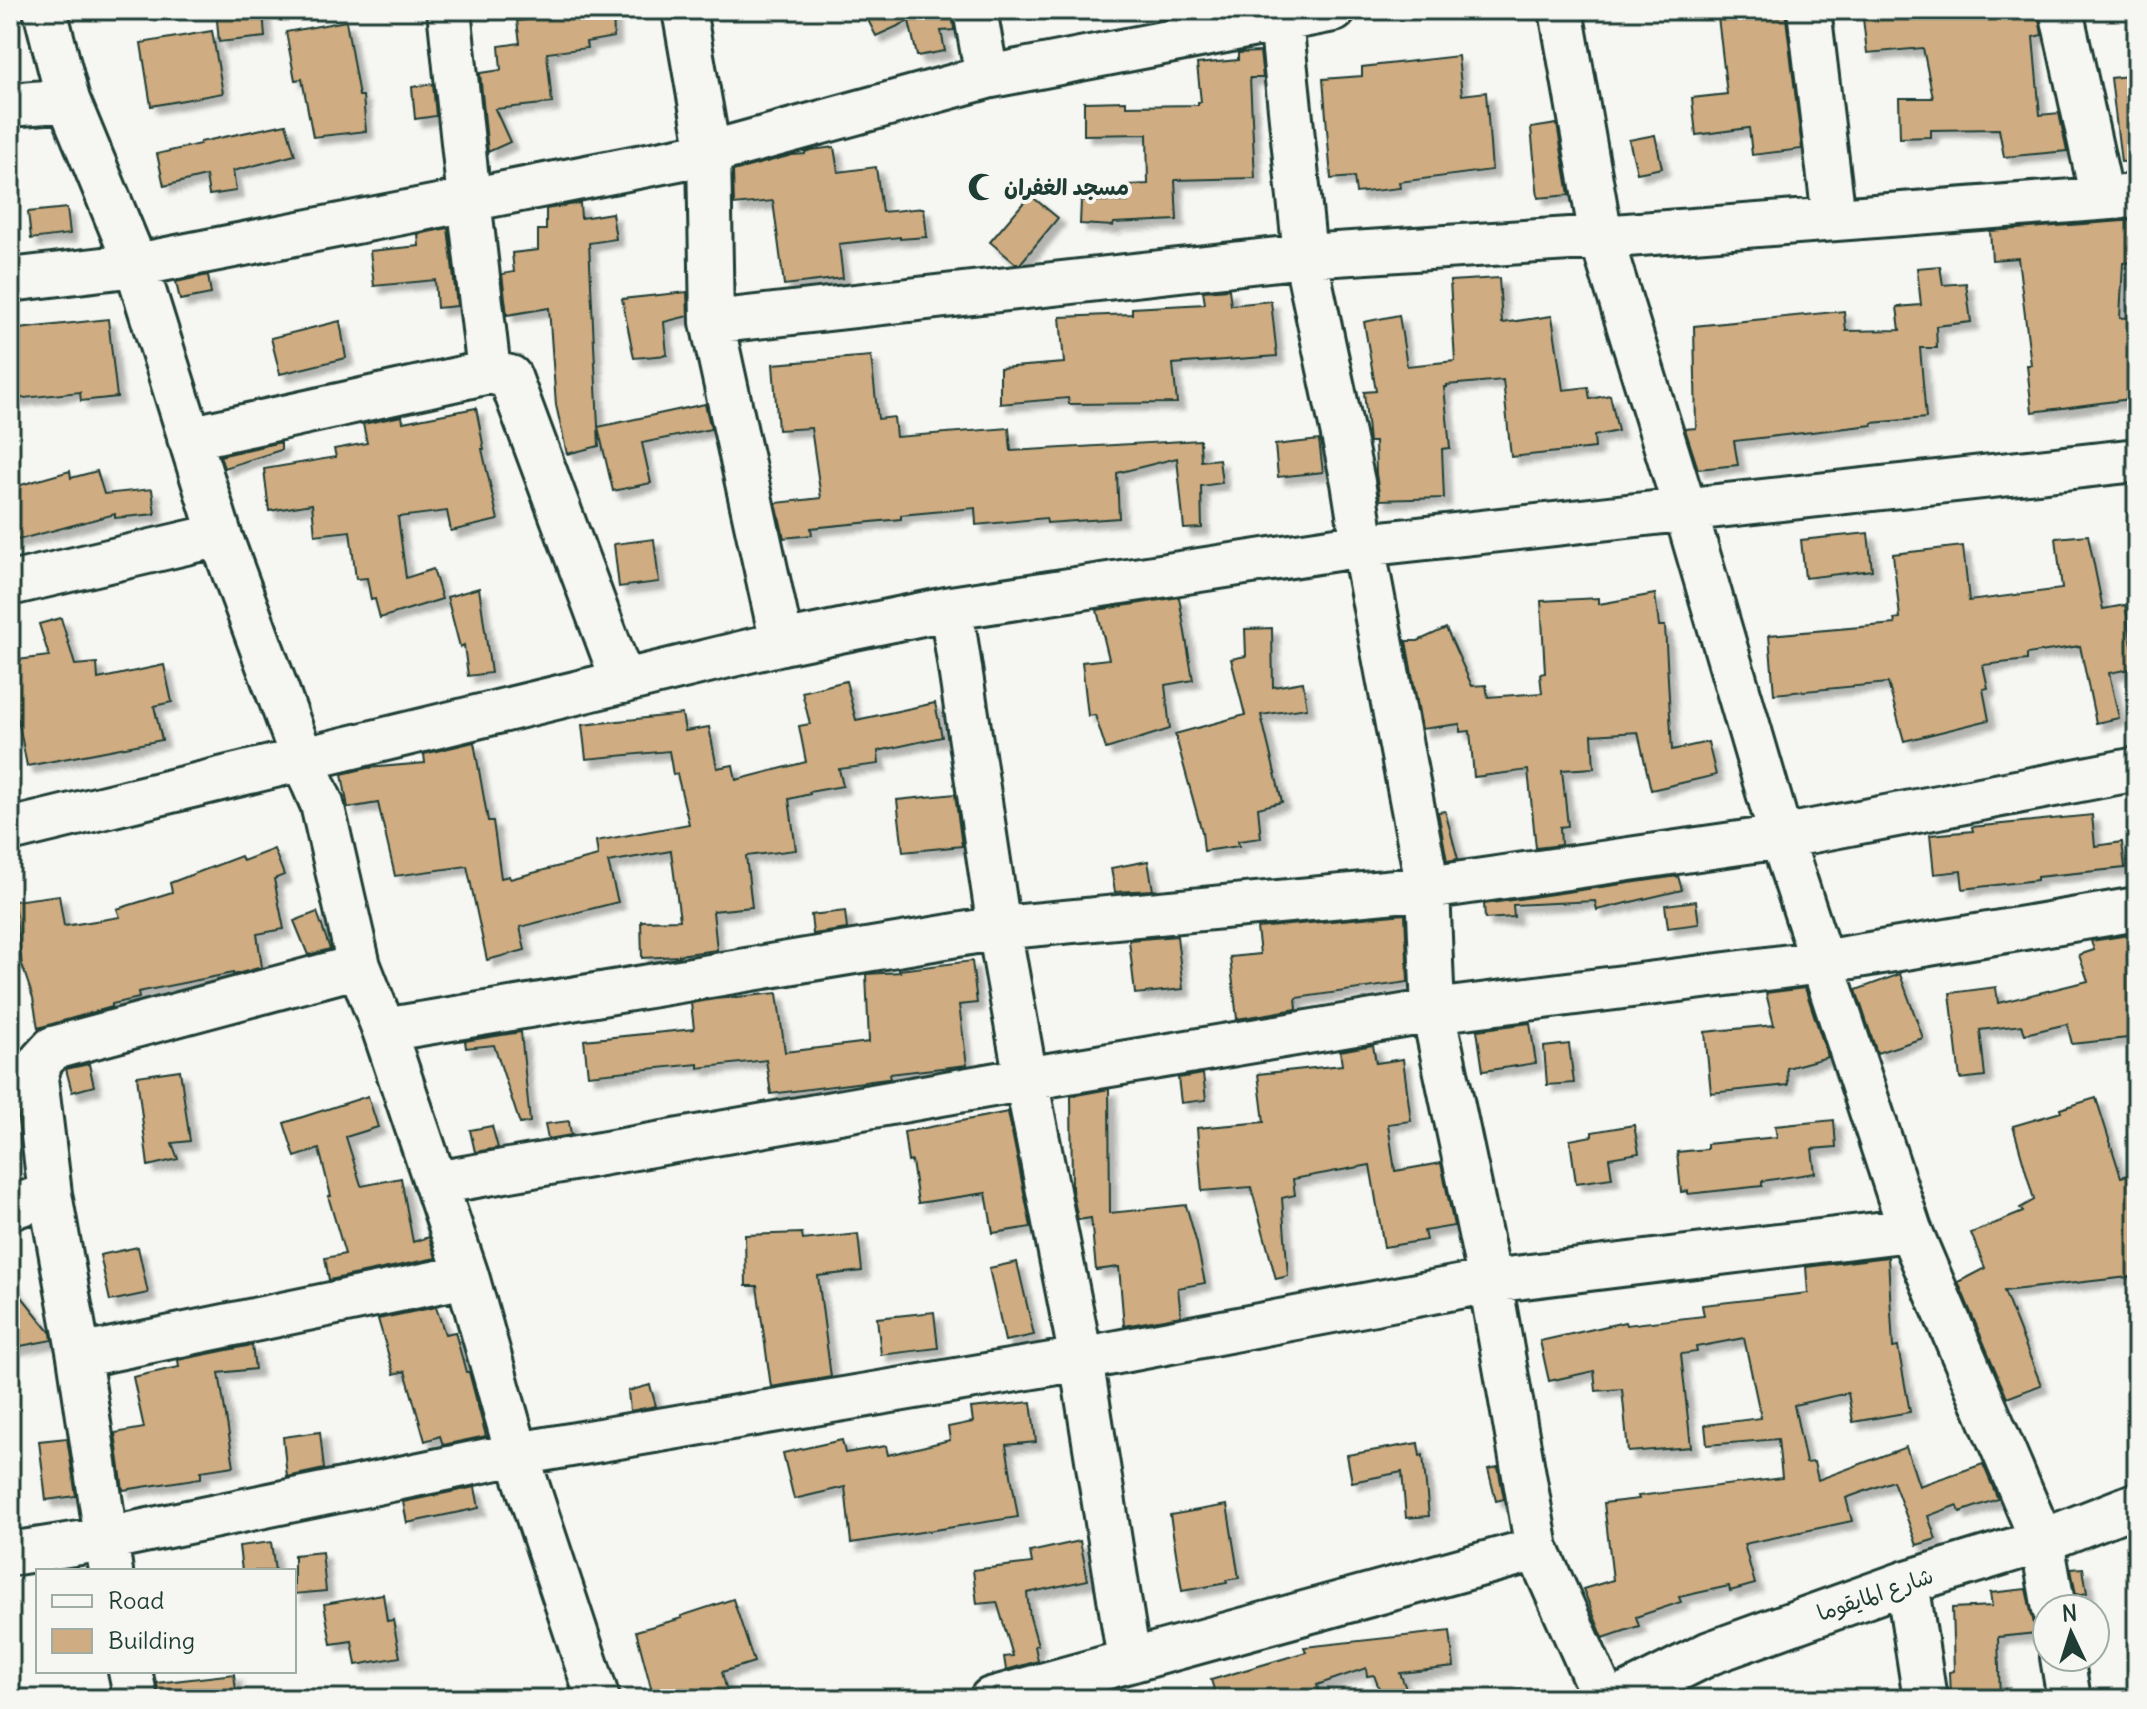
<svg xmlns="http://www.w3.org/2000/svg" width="2147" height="1709" font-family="Delius,'Playpen Sans Arabic',sans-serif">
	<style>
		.building { fill: #cfac81; stroke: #1f3d34; stroke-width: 2; filter: url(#shadow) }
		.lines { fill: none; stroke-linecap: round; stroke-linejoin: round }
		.minor-casing { stroke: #1f3d34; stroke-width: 48 }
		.minor { stroke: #f6f6f2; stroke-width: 42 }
		.labels { text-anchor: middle; stroke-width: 8; stroke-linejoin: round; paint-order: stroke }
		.poi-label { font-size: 22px; font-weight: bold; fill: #1f3d34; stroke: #f6f6f2; text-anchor: start }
		.street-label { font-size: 22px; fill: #1f3d34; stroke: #f6f6f2 }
	</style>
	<defs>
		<filter id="shadow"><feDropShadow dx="7" dy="7" stdDeviation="2" flood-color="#0004"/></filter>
	</defs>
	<rect width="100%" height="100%" fill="#f6f6f2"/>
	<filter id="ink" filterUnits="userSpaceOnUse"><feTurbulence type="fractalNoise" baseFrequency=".0125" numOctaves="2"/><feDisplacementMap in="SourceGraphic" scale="16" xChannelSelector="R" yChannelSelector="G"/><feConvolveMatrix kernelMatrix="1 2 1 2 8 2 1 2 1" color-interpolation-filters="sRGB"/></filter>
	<g filter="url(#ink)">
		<path class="building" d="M216,10H263L265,37L219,42Z
			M568,10H613L614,37L586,42L587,48L547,53L552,103L495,109L510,142L488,152L480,73L501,70L499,46L520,43L517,21L568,15Z
			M863,10H952L954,30L941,31L945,51L917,56L909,21L876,36Z
			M1785,10L1802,149L1752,155L1749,128L1696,135L1692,98L1727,94L1718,17Z
			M1862,10H2002L2003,18L2038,12L2042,35L2033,37L2040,115L2059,113L2067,151L2004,157L1999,129L1931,130V137L1900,138L1899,98H1933L1923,48L1867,53Z
			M346,21L359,96H363L366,131L313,137L302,79L295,80L286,32Z
			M212,31L223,93L151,106L141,43Z
			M1260,52L1263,78H1250L1255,178L1175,180L1177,220L1114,223L1113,226L1080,224L1081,200L1128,202V185L1148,184L1147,134L1084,135V102L1126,101V106L1198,105V102H1201L1197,64L1238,60V53Z
			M1458,56L1462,95L1486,92L1492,170L1399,182L1400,188L1356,193L1354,177L1331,179L1323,79L1362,76V67Z
			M2137,75V161L2121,162L2111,78Z
			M433,84L436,116L415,119L412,87Z
			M286,124L295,155L233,171L236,191L209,195L206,176L164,186L157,154L200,144V142Z
			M1557,124L1569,195L1538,198L1531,128Z
			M1655,135L1662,168L1637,173L1629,140Z
			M834,147L838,172L876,167L882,212L924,208L927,237L900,239V237L839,244L843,278L784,285L773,201L734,205L733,171L792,155L805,154V152L811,150Z
			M1030,195L1058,218L1020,264H1016L990,242Z
			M580,203L581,218L612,213L616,239L589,243L599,446L567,454L556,405L549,308L507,315L502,274L514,272L512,253L538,250V230H546V209Z
			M67,208L70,234L31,239L28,212Z
			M2137,220V241L2134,242L2136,262L2123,263L2120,318L2137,317V398L2032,412L2027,365H2031L2018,258L1992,260L1990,231Z
			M448,228L457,306L437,308L435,280L374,286L370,251L419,246L418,234Z
			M1940,266L1943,285L1966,283L1971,322L1936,326L1937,348H1920L1926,418L1872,423V425L1734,441L1738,465L1698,469L1685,429L1696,428L1694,326L1844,311L1846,331L1900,330L1897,307L1921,305L1917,268Z
			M208,275L211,294L180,300L176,282Z
			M1499,278L1502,323L1552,316L1563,390L1588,387L1590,399L1610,395L1618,431L1594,436L1595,448L1511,457L1503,380L1447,385V387H1444L1450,448L1442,449L1444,498L1380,500L1376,474L1375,442H1369L1364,392L1376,391L1364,322L1399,315L1407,366L1455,361L1450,281Z
			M1229,289L1231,305L1271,301L1277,356L1173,364L1177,403L1069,404L1068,398L1000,404V368L1064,363L1060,317L1132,314V308L1205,304L1203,291Z
			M687,292L688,316L664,322L667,355L634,358L622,299Z
			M108,319L117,397L81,401L80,392L15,399V396H10V330Z
			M340,321L346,358L280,374L271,338Z
			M871,356L878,419L894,417L896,437L1009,428L1011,451L1200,440L1201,461L1219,459L1222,483L1201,486L1202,528L1184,529L1177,458L1117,473L1119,518L1047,523L1046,518L976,525L975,508L901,515V519L811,528L812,535L784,538L776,503L821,498L811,428L778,430L773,364Z
			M705,404L711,429L642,443L651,483L613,491L598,427Z
			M476,408L484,449H482L498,520L451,531L447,511L398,517L406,578L433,569L442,599L380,618L375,599L371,600L367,578L356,579L350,531L315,535L312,504L269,511L264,469L336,457L334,449L367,443L363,424L402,416L403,422Z
			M1319,440L1323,472L1278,477L1275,445Z
			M281,442V450L224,468L220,456Z
			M70,471L71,478L97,471L104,494L152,489L155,514L115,518V514L10,542V488Z
			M1868,533L1872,570L1805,578L1801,540Z
			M2088,535L2103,609L2125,605L2136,668L2109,673L2119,718L2096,723L2080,646L2027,654V660L1983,665L1988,688L1983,689L1989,720L1904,741L1888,683L1774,694L1769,635L1895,624L1894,619L1900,618L1893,554L1963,546L1969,601L2062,589L2056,538Z
			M654,539L659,582L619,587L614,544Z
			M479,588L491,673L468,676L464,645L460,647L447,597Z
			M1655,594L1659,626H1665L1672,750L1708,742L1716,775L1651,790L1638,732L1592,735L1594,768L1562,770L1568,826L1560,827L1561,845L1536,848L1528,770L1474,777L1470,731L1460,732V724L1422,729L1406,641H1418L1446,628L1472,686L1486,685L1488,697L1542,693L1540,674L1545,673L1541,601L1599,598V604Z
			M1179,597L1193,680L1165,685L1170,729L1106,749L1095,715L1088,716L1082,662L1109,659L1097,610Z
			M61,618L75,665L97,663L98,679L164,665L172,702L154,706L162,740L27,766L18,719H10V661L49,656L39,624Z
			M1272,628L1273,687L1303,682L1307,708L1261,715L1282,802L1258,808L1261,838L1238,841L1239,846L1204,851L1202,832L1175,734L1245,715L1231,659L1246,656L1245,629Z
			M846,681L856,720L935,703L942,737L878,751L879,764L839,769L843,786L809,792L810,794L789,799L796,850L746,856L752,907L713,911L717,950L679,955V956L642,958L641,921L680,920L671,851L608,862L618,902L520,927L525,950L487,960L467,866L395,876L378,803L348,808L342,774L367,768L425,763L424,754L474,742L488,821H493L501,878L509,876L510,879L598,856L596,841L689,824L677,774L673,775L669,751L586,759L582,725L682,714L685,731L709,727L717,768L733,765L736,780L806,762L799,726L810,724L802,692Z
			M955,794L962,846L903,852L897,800Z
			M1445,811L1458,859L1447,861L1438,812Z
			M2092,815L2095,846L2122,842L2125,868L2037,877V880L1963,889L1961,871L1934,874L1930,835L1973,831L1972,827Z
			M274,849L284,875L274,879L284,929L257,934L262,967L233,975V973L138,992L139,998L112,1004V1007L38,1028L33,998L22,965L14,901L59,895L64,926L120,917L117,909L172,892L170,883L241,856L243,861Z
			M1148,861L1153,890L1115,892L1111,868Z
			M1678,876L1682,890L1597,910L1595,901L1513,905L1514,917L1485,919L1484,904Z
			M1696,901L1699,924L1668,928L1665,905Z
			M845,911L847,929L813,934L811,915Z
			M317,912L330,949L308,955L294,921Z
			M1405,914L1408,982L1296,998L1297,1009L1237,1019L1230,957L1260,954L1257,928Z
			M2129,935L2137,957V1037L2072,1044L2067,1024L2025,1034L2022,1025L1980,1030L1985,1076L1960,1079L1950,993L1996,987L1998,1003L2088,981L2079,955L2094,950L2091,941Z
			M1177,936L1183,989L1135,994L1129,940Z
			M972,961L977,1003L959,1005L967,1065L889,1074L890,1079H887L771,1094L766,1060L698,1068V1064L588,1075L584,1040L694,1029L691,1003L715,999L777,993L785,1052L869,1042L866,974L900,972L899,970Z
			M1900,974L1923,1038L1877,1053L1856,990Z
			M1805,988L1828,1057L1787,1068L1788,1085L1711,1093L1705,1032L1774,1025L1766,993Z
			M1530,1023L1536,1063L1483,1071L1477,1030Z
			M521,1032L530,1122L520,1124L494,1045L466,1048L465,1041Z
			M1569,1044L1574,1083L1547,1085L1544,1047Z
			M1373,1045L1376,1063L1403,1059L1411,1121L1388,1124L1395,1171L1441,1163L1454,1226L1424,1231L1426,1240L1384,1247L1370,1165L1293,1179L1295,1195L1282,1198L1288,1276L1276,1279L1251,1187L1202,1191L1197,1128L1264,1122L1258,1074L1342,1065L1340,1051Z
			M89,1064L94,1086L72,1092L66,1069Z
			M180,1070L190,1141L172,1143L178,1159L148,1166L137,1076Z
			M1203,1074L1206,1100L1181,1103L1178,1078Z
			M1109,1089L1110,1213L1186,1205L1197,1244L1205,1283L1178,1288L1181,1316L1124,1326L1119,1267L1096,1270L1091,1218L1078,1220L1072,1189L1071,1096Z
			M368,1096L378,1127L346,1137L361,1185L362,1186L401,1178L413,1242L429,1237L436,1258L329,1280L325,1258L345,1254L328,1196H331L319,1149L295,1157L284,1123Z
			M2096,1098L2121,1177L2137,1172V1276L2004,1291L2041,1385L2007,1398L1958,1282L1985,1268L1971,1233L2023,1212L2020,1208L2034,1200L2013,1126L2061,1112L2060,1109Z
			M1008,1112L1031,1227L993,1233L986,1193L918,1203L912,1161L908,1162L904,1132Z
			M1834,1120L1836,1147L1812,1149L1815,1173L1762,1181V1186L1688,1194V1191L1681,1192L1677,1152L1707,1149V1144L1777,1137L1775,1126Z
			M569,1121L571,1135L548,1139L545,1124Z
			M1634,1125L1639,1153L1609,1158L1612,1178L1576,1183L1570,1140L1592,1136V1132Z
			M492,1126L498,1148L475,1152L470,1130Z
			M802,1233L803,1240L858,1234L862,1271L818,1276L831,1377L771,1387L757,1286H746L745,1235Z
			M138,1247L148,1293L110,1301L100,1255Z
			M1888,1257L1893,1348L1898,1347L1910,1412L1853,1422L1848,1393L1794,1405L1806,1463L1814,1462L1818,1480L1906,1447L1919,1486L1983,1464L1998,1499L1960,1512L1957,1505L1928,1516L1936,1539L1917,1545L1893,1481L1846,1498L1852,1521L1744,1544L1755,1584L1730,1591L1729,1586L1679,1597L1681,1602L1636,1617L1639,1626L1603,1638L1583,1589L1613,1580L1604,1503L1639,1499L1638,1496L1782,1478L1778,1439L1707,1445L1705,1425L1761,1418L1744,1338L1696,1347L1697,1352L1681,1354L1691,1447L1628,1452L1622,1389L1596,1391L1594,1371L1549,1381L1540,1341L1625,1322L1626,1325L1704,1316L1702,1305L1808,1293L1806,1267Z
			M1017,1262L1034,1335L1005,1341L989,1268Z
			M10,1282L51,1333L52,1340L10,1348Z
			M436,1307L445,1334L455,1332L466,1372H469L486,1436L443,1445L440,1436L425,1441L405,1371L394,1374L378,1319Z
			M934,1312L938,1348L881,1355L877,1318Z
			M252,1345L255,1369L219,1373L234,1466L201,1471V1478L123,1490L115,1433L144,1428L133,1377L179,1367L178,1360Z
			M650,1385L656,1406L630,1411L628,1391Z
			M1031,1402L1036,1442L1006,1445L1018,1517L851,1543L845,1487L794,1499L783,1453L842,1440L845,1453L886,1446L888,1455L950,1440L948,1427L973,1422L971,1408Z
			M320,1432L324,1469L287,1477L283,1437Z
			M67,1438L76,1496L46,1500L39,1441Z
			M1418,1443L1420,1456L1423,1455L1429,1516L1406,1518L1402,1472L1352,1482L1347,1455Z
			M1498,1467L1504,1499L1496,1501L1488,1469Z
			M475,1487L479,1508L407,1523L403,1502Z
			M1227,1505L1239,1578L1226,1580L1227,1583L1182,1591L1170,1515Z
			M1080,1541L1088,1580L1027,1593L1030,1617L1038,1645L1035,1646L1038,1661L1006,1670L1004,1657L1013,1656L997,1602L977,1604L973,1570L1032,1563L1030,1552Z
			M271,1542L275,1571H242L239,1546Z
			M322,1552L326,1591L294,1594V1555Z
			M2083,1568L2087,1593L2076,1595L2071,1569Z
			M2026,1589L2036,1633L1998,1637L2000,1699H1950L1949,1672L1954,1671L1952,1608L1992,1606L1990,1593Z
			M383,1594L387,1621L393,1620L400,1657L356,1665L352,1641L331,1644L324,1604Z
			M733,1599L754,1662L722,1672L729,1699H654L636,1631L682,1618L681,1616Z
			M1450,1631L1454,1667L1400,1673L1410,1699H1383L1374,1675L1367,1676L1366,1668L1317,1685L1321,1699H1217L1211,1680L1306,1652L1304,1647Z
			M234,1674L237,1699H159L157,1683Z"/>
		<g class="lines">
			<defs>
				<path id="minor" d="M45,10L68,100L136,265L220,535L302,758L322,804L359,966L384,1030L467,1276L517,1454L598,1699
					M449,10L469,199L489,372
					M684,10L709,153L712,322L782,643
					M975,10L987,77
					M1561,10L1601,237L1685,509L1781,837L1910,1230L2042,1541L2054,1609
					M1809,10L1834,218
					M2061,10L2102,198
					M1281,21L1305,256L1353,482L1363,545L1428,888L1433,1011L1490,1281L1537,1549L1604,1699
					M10,105L68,100
					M10,280L136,265L709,153L987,77L1334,10
					M712,322L1305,256L1601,237L2137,196
					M189,438L489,372L510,377L623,682
					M10,584L220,535
					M951,608L999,928L1026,1079L1081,1359L1129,1660
					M10,830L782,643L951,608L1363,545L2137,460
					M384,1030L999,928L1428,888L1781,837L2137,769
					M436,1183L1026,1079L1433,1011L1822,962L2137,909
					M10,1208L50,1194
					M79,1356L467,1276
					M10,1554L105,1539L517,1454L1081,1359L1490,1281L1910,1230
					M111,1571L79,1356L50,1194L36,1078L41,1061L53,1048L359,966
					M1907,1582L1925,1699
					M2062,1657L2069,1699
					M130,1671L136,1699
					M991,1699L1537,1549
					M1618,1699L1710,1653L1907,1582L2042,1541L2137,1504"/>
			</defs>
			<use href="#minor" class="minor-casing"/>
			<use href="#minor" class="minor"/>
		</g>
	</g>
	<defs>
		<symbol id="mosque-bare" viewBox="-9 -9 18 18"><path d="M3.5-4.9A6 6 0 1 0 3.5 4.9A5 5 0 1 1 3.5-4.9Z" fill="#1f3d34" stroke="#f6f6f2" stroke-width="2.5" paint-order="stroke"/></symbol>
	</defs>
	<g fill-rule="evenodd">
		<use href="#mosque-bare" x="962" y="167" width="40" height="40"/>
	</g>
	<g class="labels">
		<g class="poi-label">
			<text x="1004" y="195">مسجد الغفران</text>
		</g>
		<g class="street-label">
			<text transform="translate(1875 1594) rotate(-19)" y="8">شارع المايقوما</text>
		</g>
	</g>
	<rect width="2147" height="1709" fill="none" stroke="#f6f6f2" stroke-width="40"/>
	<rect x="20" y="20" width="2107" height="1669" fill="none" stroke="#1f3d34" stroke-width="3" filter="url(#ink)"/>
	<rect x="36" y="1569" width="260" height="104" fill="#f6f6f2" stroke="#a0aca6" stroke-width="2"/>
	<rect x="52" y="1595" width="40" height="12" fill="#f6f6f2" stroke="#a0aca6" stroke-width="2"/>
	<text x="108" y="1609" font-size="24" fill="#1f3d34">Road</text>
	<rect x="52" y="1629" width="40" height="24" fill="#cfac81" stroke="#a0aca6" stroke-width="2"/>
	<text x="108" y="1649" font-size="24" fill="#1f3d34">Building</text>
	<g transform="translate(2071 1633) rotate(356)"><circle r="38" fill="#f6f6f2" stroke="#a0aca6" stroke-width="2"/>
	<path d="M0-6L14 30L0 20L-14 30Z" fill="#1f3d34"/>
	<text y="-12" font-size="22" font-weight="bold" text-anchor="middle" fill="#1f3d34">N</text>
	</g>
</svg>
